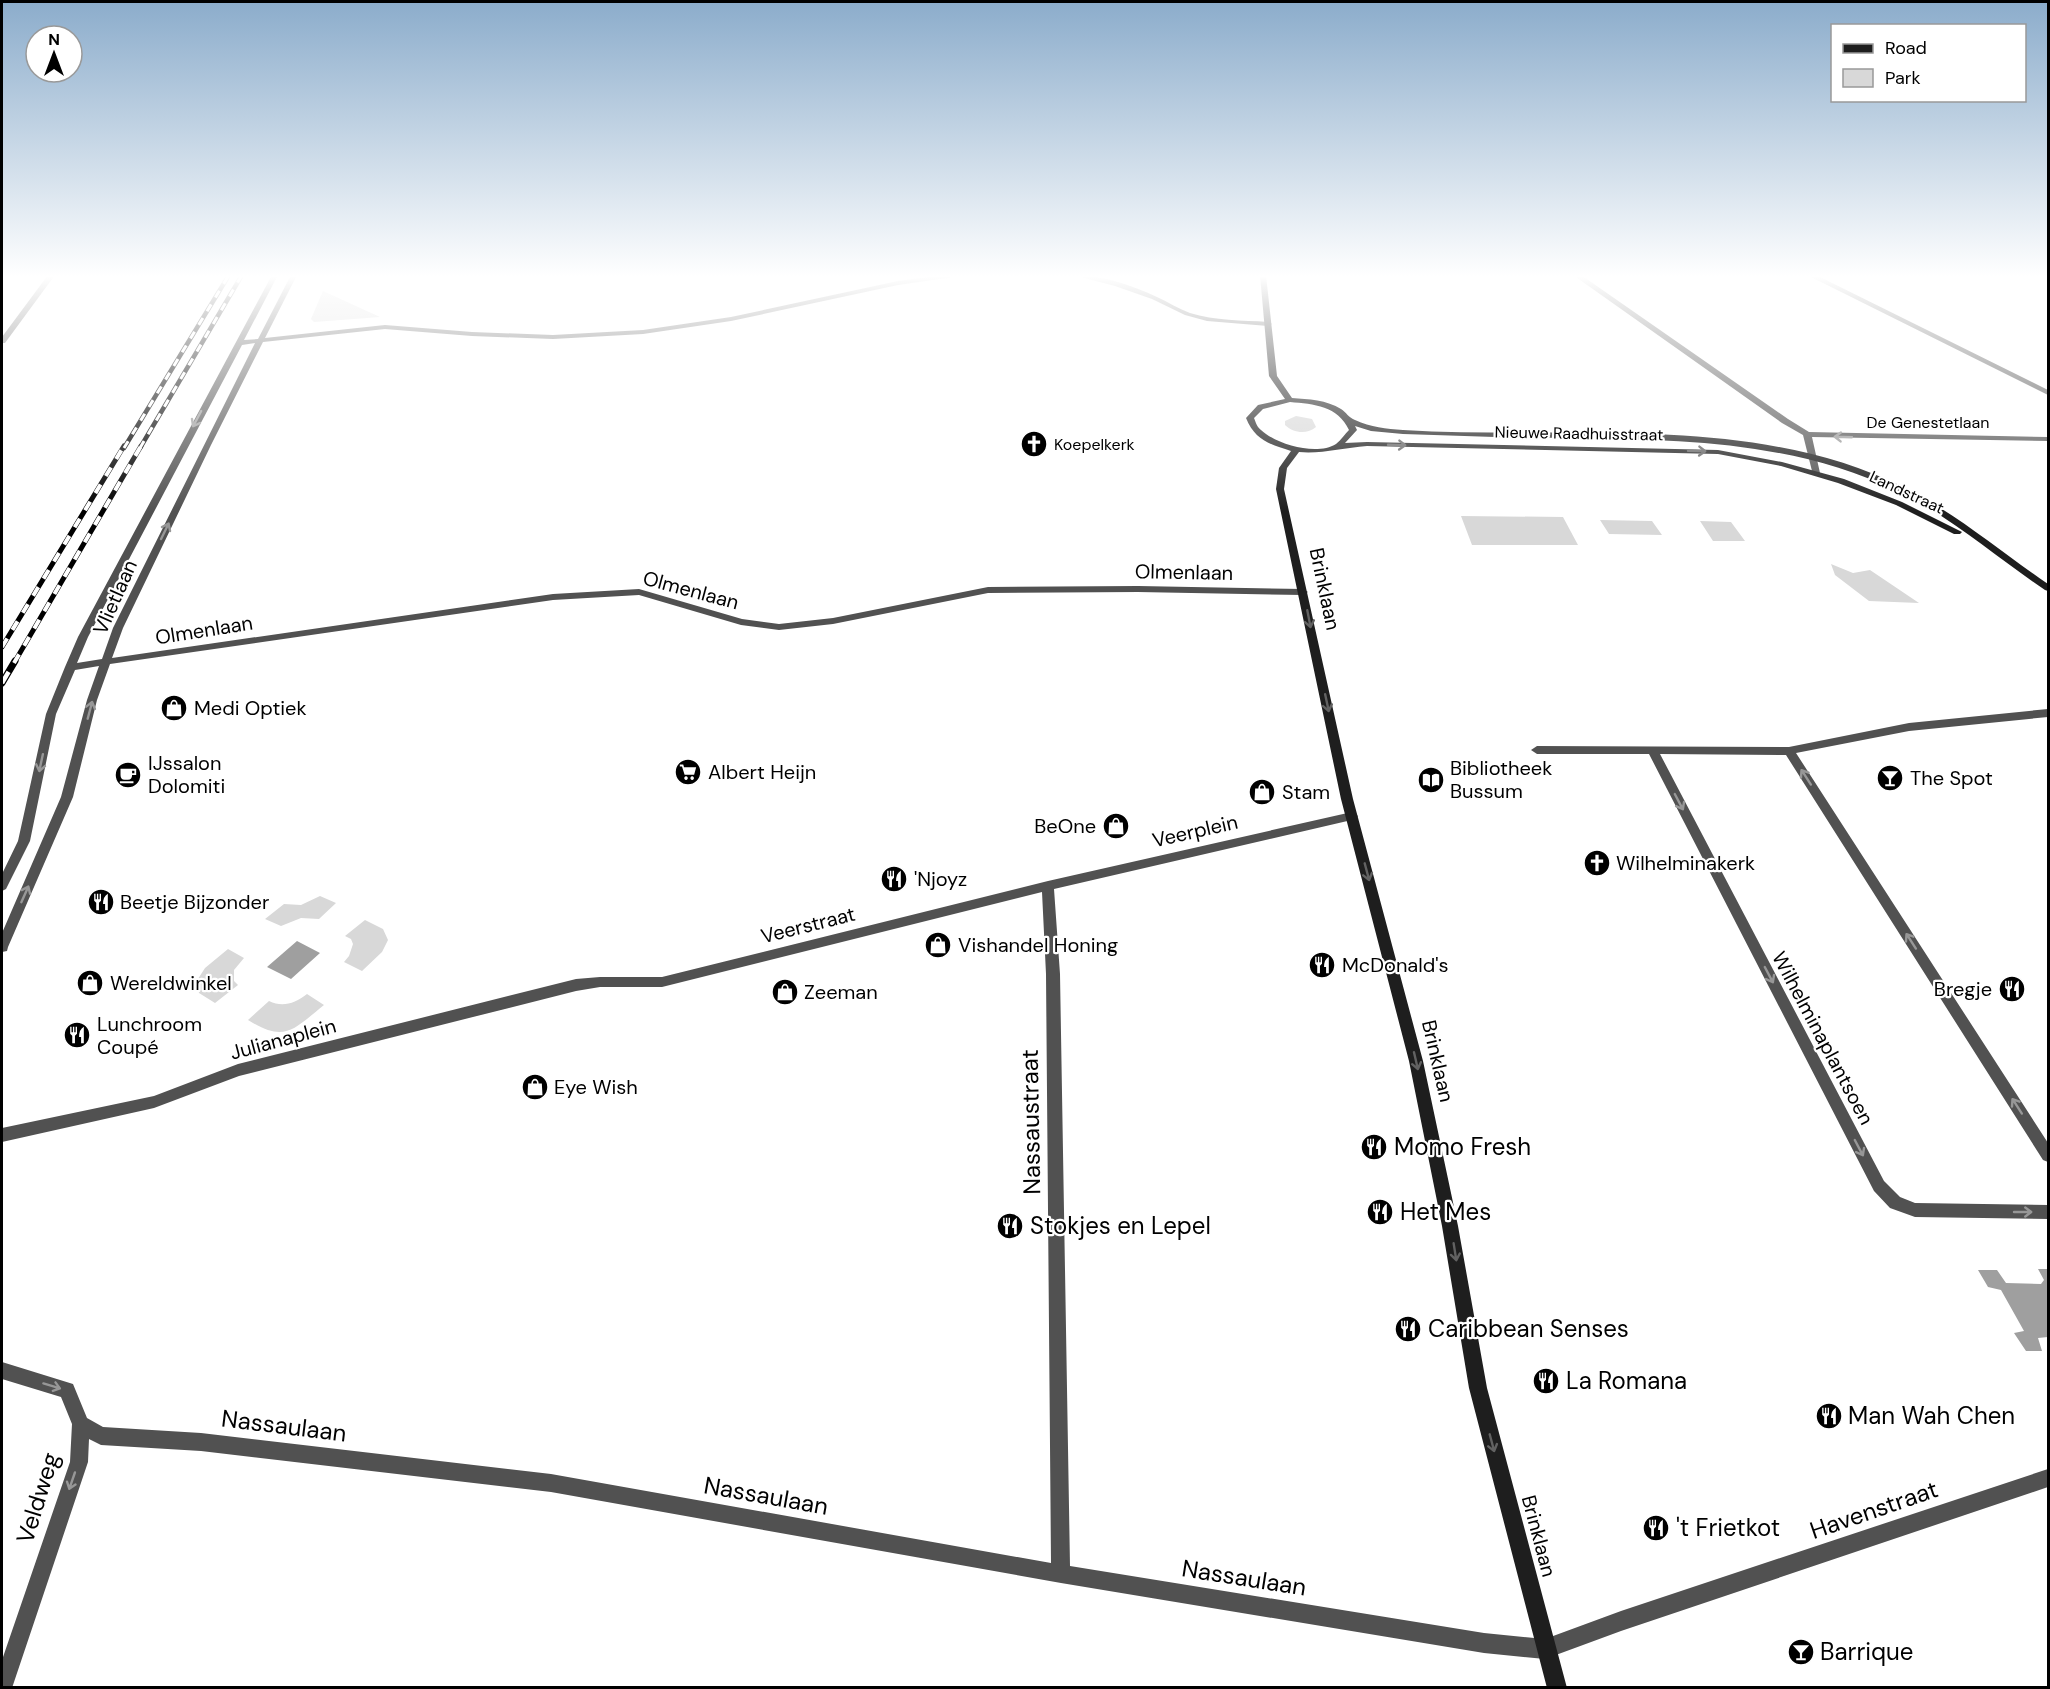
<svg xmlns="http://www.w3.org/2000/svg" width="2050" height="1689" font-family="'DM Sans',sans-serif">
	<style>
		.green { fill: #d8d8d8 }
		.water { fill: #9f9f9f }
		.lines { fill: none; stroke-linecap: round; stroke-linejoin: round }
		.street { fill: #515151; fill-rule: evenodd }
		.secondary { fill: #1e1e1e; fill-rule: evenodd }
		.rail-far2-casing { stroke: #000; stroke-width: 4.5 }
		.rail-far1-casing { stroke: #000; stroke-width: 5 }
		.rail-casing { stroke: #000; stroke-width: 7 }
		.rail-far2 { stroke: #fff; stroke-width: 3; stroke-dasharray: 8; stroke-linecap: butt }
		.rail-far1 { stroke: #fff; stroke-width: 4; stroke-dasharray: 10; stroke-linecap: butt }
		.rail { stroke: #fff; stroke-width: 4.5; stroke-dasharray: 13; stroke-linecap: butt }
		.oneway { stroke: #979797 }
		.oneway2 { stroke: #626262 }
		.labels { text-anchor: middle; stroke-width: 4.5; stroke-linejoin: round; paint-order: stroke }
		.far-street-label { font-size: 16px; fill: #000; stroke: #fff }
		.far-poi-label { font-size: 16px; fill: #000; stroke: #fff; text-anchor: start }
		.street-label { font-size: 20px; fill: #000; stroke: #fff }
		.poi-label { font-size: 20px; fill: #000; stroke: #fff; text-anchor: start }
		.near-street-label { font-size: 24px; fill: #000; stroke: #fff }
		.near-poi-label { font-size: 24px; fill: #000; stroke: #fff; text-anchor: start }
	</style>
	<rect width="100%" height="100%" fill="#fff"/>
	<path class="green" d="M323,291L380,317L314,322L311,319Z
		M1296,416L1312,419L1316,427C1307,435 1293,433 1285,425V421Z
		M1461,516L1563,517L1578,545H1472Z
		M1600,520L1652,521L1662,535L1609,534Z
		M1700,521L1731,522L1745,541H1713Z
		M1831,564L1853,573L1870,570L1919,603L1869,601L1835,575Z
		M320,896L336,903L319,919L301,918L281,926L265,919L284,904L301,905Z
		M365,920L383,929L388,940L382,952L362,971L344,962L349,956L353,944L351,939L345,936Z
		M228,949L244,958L234,970V981L238,985L215,1003L199,993L196,982L205,968Z
		M307,994L324,1005C293,1030 285,1043 248,1020L269,1001C283,1008 295,1003 307,994Z"/>
	<path class="water" d="M297,941L320,953L291,979L267,967Z
		M2038,1269H2048V1337L2038,1338L2042,1351H2026L2014,1333L2024,1331L2001,1290L1988,1287L1978,1270H1997L2006,1283L2041,1284L2044,1280Z"/>
	<g class="lines">
		<path class="street" d="M48,275H55L5,343H2V337Z
			M272,275H278L244,340L258,339L291,275H297L265,338L385,325L472,332L553,335L643,330L731,317L898,281L945,275H967L898,285L731,321L643,334L553,339L472,336L385,329L263,342L211,445L123,628L112,658L553,594L639,589L742,619L779,624L833,618L988,587L1138,586L1303,589L1308,592L1303,595L1138,592L988,593L833,624L779,630L741,625L639,595L553,600L110,664L97,700L73,797L8,947L7,951L2,952V933L61,797L87,700L99,666L75,670L56,714L30,841L6,889L2,891V874L18,841L46,714L65,667L78,637ZM255,343L113,628L102,659L77,663L88,637L242,345Z
			M1073,275C1102,275 1131,285 1157,297C1168,302 1179,309 1190,313C1215,321 1242,320 1268,322L1272,324L1268,326L1207,321L1185,315L1152,299L1115,286Z
			M1573,275H1581L1788,419L1809,432L2048,437V441L1812,437L1820,473L1813,475L1803,435L1782,423Z
			M1807,275H1816L2048,390V395Z
			M2048,709V717L1909,731L1796,753L2048,1143V1162L2043,1160L1786,755L1660,754L1884,1181L1900,1197L1915,1203L2048,1205V1219L1915,1217L1890,1208L1874,1191L1649,754H1537L1531,750L1537,746L1789,747L1909,723Z
			M1352,812L1358,816L1356,819L1054,889L1060,974L1070,1566L1484,1633L1545,1639L1621,1611L2048,1469V1487L1621,1631L1545,1659L1484,1653L1061,1583L551,1492L201,1451L101,1445L89,1439L88,1462L12,1688H2V1660L70,1462L72,1424L61,1397L2,1379V1362L73,1384L87,1418L103,1427L201,1433L551,1474L1051,1563L1046,974L1042,892L662,987H600L576,991L239,1076L154,1108L2,1142V1128L154,1096L238,1064L576,979L600,977H662L1048,881Z"/>
		<path class="secondary" d="M1260,275H1266L1277,376L1292,398C1308,399 1327,400 1341,409C1346,412 1349,418 1355,420C1371,427 1386,429 1403,430C1567,440 1754,412 1905,488C1957,514 2001,552 2048,584V591L2045,590C1996,557 1950,516 1897,491C1797,442 1686,440 1576,438C1518,438 1461,436 1403,434L1371,431L1355,426L1357,430L1345,443L1367,442L1718,450L1782,462L1844,479L1902,502L1962,532L1960,534H1954L1896,505L1838,483L1781,466L1718,454L1367,446C1343,448 1321,454 1299,452L1287,468L1284,489L1353,799L1423,1061L1458,1226L1487,1388L1567,1688H1547L1469,1388L1442,1226L1409,1061L1341,799L1276,489L1279,468L1291,451C1269,444 1255,440 1246,418L1258,405L1285,399L1269,376ZM1290,402C1314,404 1338,406 1349,430C1345,434 1341,440 1336,444C1317,456 1277,445 1261,430C1257,427 1256,423 1254,418L1263,409Z"/>
		<defs>
			<path id="rail-far2" d="M124,448L229,275
				M140,448L242,275"/>
			<path id="rail-far1" d="M2,647L124,446
				M14,663L141,446"/>
			<path id="rail" d="M2,683L15,661"/>
		</defs>
		<use href="#rail-far2" class="rail-far2-casing"/>
		<use href="#rail-far1" class="rail-far1-casing"/>
		<use href="#rail" class="rail-casing"/>
		<use href="#rail-far2" class="rail-far2"/>
		<use href="#rail-far1" class="rail-far1"/>
		<use href="#rail" class="rail"/>
	</g>
	<defs><path id="oneway-shaft" d="M-6 0H5M1.5-3L5.5 0L1.5 3" fill="none" stroke-width="1.6" stroke-linecap="round" stroke-linejoin="round" transform="scale(1.5)"/></defs>
	<g class="oneway">
		<use href="#oneway-shaft" transform="translate(197 419) rotate(118)"/>
		<use href="#oneway-shaft" transform="translate(1843 437) rotate(-178)"/>
		<use href="#oneway-shaft" transform="translate(165 531) rotate(-64)"/>
		<use href="#oneway-shaft" transform="translate(90 710) rotate(-75)"/>
		<use href="#oneway-shaft" transform="translate(41 763) rotate(102)"/>
		<use href="#oneway-shaft" transform="translate(1806 777) rotate(-123)"/>
		<use href="#oneway-shaft" transform="translate(1679 802) rotate(62)"/>
		<use href="#oneway-shaft" transform="translate(25 894) rotate(-66)"/>
		<use href="#oneway-shaft" transform="translate(1911 941) rotate(-123)"/>
		<use href="#oneway-shaft" transform="translate(1769 975) rotate(62)"/>
		<use href="#oneway-shaft" transform="translate(2017 1106) rotate(-123)"/>
		<use href="#oneway-shaft" transform="translate(1859 1148) rotate(62)"/>
		<use href="#oneway-shaft" transform="translate(2023 1212)"/>
		<use href="#oneway-shaft" transform="translate(52 1386) rotate(17)"/>
		<use href="#oneway-shaft" transform="translate(72 1481) rotate(109)"/>
	</g>
	<g class="oneway2">
		<use href="#oneway-shaft" transform="translate(1397 445) rotate(2)"/>
		<use href="#oneway-shaft" transform="translate(1697 451) rotate(2)"/>
		<use href="#oneway-shaft" transform="translate(1309 619) rotate(79)"/>
		<use href="#oneway-shaft" transform="translate(1327 703) rotate(78)"/>
		<use href="#oneway-shaft" transform="translate(1367 872) rotate(75)"/>
		<use href="#oneway-shaft" transform="translate(1416 1061) rotate(77)"/>
		<use href="#oneway-shaft" transform="translate(1455 1252) rotate(81)"/>
		<use href="#oneway-shaft" transform="translate(1492 1443) rotate(75)"/>
	</g>
	<linearGradient id="sky" x2="0" y2="1"><stop stop-color="#8baccb"/><stop offset="0.54" stop-color="#fff"/><stop offset="1" stop-color="#fff" stop-opacity="0"/></linearGradient>
	<rect width="2050" height="512" fill="url(#sky)"/>
	<defs>
		<symbol id="church-disc" viewBox="-11 -11 22 22"><circle r="9.5" fill="#000" stroke="#fff"/><path d="M-1.2-6h2.4v3.5h3.3v2.4h-3.3V6h-2.4V-.1h-3.3v-2.4h3.3Z" fill="#fff"/></symbol>
		<symbol id="shop-disc" viewBox="-11 -11 22 22"><circle r="9.5" fill="#000" stroke="#fff"/><path d="M-5-2.5h2.3a2.7 3.5 0 0 1 5.4 0H5L5.5 6h-11ZM-1.5-2.5h3a1.5 2.3 0 0 0-3 0Z" fill="#fff"/></symbol>
		<symbol id="supermarket-disc" viewBox="-11 -11 22 22"><circle r="9.5" fill="#000" stroke="#fff"/><path d="M-6-5.5h2.5l.6 2H6L4.5 2H-2.5L-4.4-4H-6ZM-1.5 3.2a1.3 1.3 0 1 0 .1 0ZM3 3.2a1.3 1.3 0 1 0 .1 0Z" fill="#fff"/></symbol>
		<symbol id="cafe-disc" viewBox="-11 -11 22 22"><circle r="9.5" fill="#000" stroke="#fff"/><path d="M-5.5-4.5H6V0H3Q3 3.5 0 3.5H-2.5Q-5.5 3.5-5.5 0ZM3-3.2v2h1.7v-2ZM-6 4.5H4V6H-6Z" fill="#fff"/></symbol>
		<symbol id="bar-disc" viewBox="-11 -11 22 22"><circle r="9.5" fill="#000" stroke="#fff"/><path d="M-6-5H6L.8 .8V4.5H3.5V6h-7V4.5H-.8V.8Z" fill="#fff"/></symbol>
		<symbol id="library-disc" viewBox="-11 -11 22 22"><circle r="9.5" fill="#000" stroke="#fff"/><path d="M-6-4Q-3-5.5-.7-3.5V5Q-3 3-6 4ZM6-4Q3-5.5 .7-3.5V5Q3 3 6 4Z" fill="#fff"/></symbol>
		<symbol id="restaurant-disc" viewBox="-11 -11 22 22"><circle r="9.5" fill="#000" stroke="#fff"/><path d="M-5-6h1v4h1v-4h1v4h1v-4h1v5L-1.5 .5V6h-2V.5L-5-1ZM5-6V6H3V1.5H1.5Q1.5-4 5-6Z" fill="#fff"/></symbol>
	</defs>
	<g fill-rule="evenodd">
		<use href="#church-disc" x="1019" y="429" width="30" height="30"/>
		<use href="#shop-disc" x="159" y="693" width="30" height="30"/>
		<use href="#supermarket-disc" x="673" y="757" width="30" height="30"/>
		<use href="#cafe-disc" x="113" y="760" width="30" height="30"/>
		<use href="#bar-disc" x="1875" y="763" width="30" height="30"/>
		<use href="#library-disc" x="1416" y="765" width="30" height="30"/>
		<use href="#shop-disc" x="1247" y="777" width="30" height="30"/>
		<use href="#shop-disc" x="1101" y="811" width="30" height="30"/>
		<use href="#church-disc" x="1582" y="848" width="30" height="30"/>
		<use href="#restaurant-disc" x="879" y="864" width="30" height="30"/>
		<use href="#restaurant-disc" x="86" y="887" width="30" height="30"/>
		<use href="#shop-disc" x="923" y="930" width="30" height="30"/>
		<use href="#restaurant-disc" x="1307" y="950" width="30" height="30"/>
		<use href="#shop-disc" x="75" y="968" width="30" height="30"/>
		<use href="#restaurant-disc" x="1997" y="974" width="30" height="30"/>
		<use href="#shop-disc" x="770" y="977" width="30" height="30"/>
		<use href="#restaurant-disc" x="62" y="1020" width="30" height="30"/>
		<use href="#shop-disc" x="520" y="1072" width="30" height="30"/>
		<use href="#restaurant-disc" x="1359" y="1132" width="30" height="30"/>
		<use href="#restaurant-disc" x="1365" y="1197" width="30" height="30"/>
		<use href="#restaurant-disc" x="995" y="1211" width="30" height="30"/>
		<use href="#restaurant-disc" x="1393" y="1314" width="30" height="30"/>
		<use href="#restaurant-disc" x="1531" y="1366" width="30" height="30"/>
		<use href="#restaurant-disc" x="1814" y="1401" width="30" height="30"/>
		<use href="#restaurant-disc" x="1641" y="1513" width="30" height="30"/>
		<use href="#bar-disc" x="1786" y="1637" width="30" height="30"/>
	</g>
	<g class="labels">
		<g class="far-street-label">
			<text x="1928" y="428">De Genestetlaan</text>
			<text transform="translate(1579 433) rotate(1)" y="6">Nieuwe Raadhuisstraat</text>
			<text transform="translate(1907 492) rotate(25)" y="6">Landstraat</text>
		</g>
		<g class="far-poi-label">
			<text x="1054" y="450">Koepelkerk</text>
		</g>
		<g class="street-label">
			<text transform="translate(1184 572) rotate(1)" y="7">Olmenlaan</text>
			<text transform="translate(1325 589) rotate(78)" y="7">Brinklaan</text>
			<text transform="translate(691 590) rotate(15)" y="7">Olmenlaan</text>
			<text transform="translate(115 597) rotate(-66)" y="7">Vlietlaan</text>
			<text transform="translate(204 630) rotate(-9)" y="7">Olmenlaan</text>
			<text transform="translate(1195 831) rotate(-13)" y="7">Veerplein</text>
			<text transform="translate(808 925) rotate(-14)" y="7">Veerstraat</text>
			<text transform="translate(1823 1038) rotate(62)" y="7">Wilhelminaplantsoen</text>
			<text transform="translate(283 1039) rotate(-15)" y="7">Julianaplein</text>
			<text transform="translate(1438 1061) rotate(77)" y="7">Brinklaan</text>
			<text transform="translate(1539 1536) rotate(75)" y="7">Brinklaan</text>
		</g>
		<g class="poi-label">
			<text x="194" y="715">Medi Optiek</text>
			<text x="148" y="770">IJssalon<tspan x="148" dy="23">Dolomiti</tspan></text>
			<text x="1450" y="775">Bibliotheek<tspan x="1450" dy="23">Bussum</tspan></text>
			<text x="708" y="779">Albert Heijn</text>
			<text x="1910" y="785">The Spot</text>
			<text x="1282" y="799">Stam</text>
			<text x="1096" y="833" text-anchor="end">BeOne</text>
			<text x="1616" y="870">Wilhelminakerk</text>
			<text x="914" y="886">'Njoyz</text>
			<text x="120" y="909">Beetje Bijzonder</text>
			<text x="958" y="952">Vishandel Honing</text>
			<text x="1342" y="972">McDonald's</text>
			<text x="110" y="990">Wereldwinkel</text>
			<text x="1992" y="996" text-anchor="end">Bregje</text>
			<text x="804" y="999">Zeeman</text>
			<text x="97" y="1031">Lunchroom<tspan x="97" dy="23">Coupé</tspan></text>
			<text x="554" y="1094">Eye Wish</text>
		</g>
		<g class="near-street-label">
			<text transform="translate(1031 1122) rotate(-91)" y="8">Nassaustraat</text>
			<text transform="translate(284 1426) rotate(7)" y="8">Nassaulaan</text>
			<text transform="translate(766 1496) rotate(10)" y="8">Nassaulaan</text>
			<text transform="translate(38 1498) rotate(-73)" y="8">Veldweg</text>
			<text transform="translate(1874 1510) rotate(-19)" y="8">Havenstraat</text>
			<text transform="translate(1244 1578) rotate(9)" y="8">Nassaulaan</text>
		</g>
		<g class="near-poi-label">
			<text x="1394" y="1155">Momo Fresh</text>
			<text x="1400" y="1220">Het Mes</text>
			<text x="1030" y="1234">Stokjes en Lepel</text>
			<text x="1428" y="1337">Caribbean Senses</text>
			<text x="1566" y="1389">La Romana</text>
			<text x="1848" y="1424">Man Wah Chen</text>
			<text x="1676" y="1536">'t Frietkot</text>
			<text x="1820" y="1660">Barrique</text>
		</g>
	</g>
	<rect width="2050" height="1689" fill="none" stroke="#000000" stroke-width="6"/>
	<rect x="1831" y="24" width="195" height="78" fill="#ffffff" stroke="#999999" stroke-width="1.5"/>
	<rect x="1843" y="44" width="30" height="9" fill="#1e1e1e" stroke="#999999" stroke-width="1.5"/>
	<text x="1885" y="54" font-size="18" fill="#000000">Road</text>
	<rect x="1843" y="69" width="30" height="18" fill="#d8d8d8" stroke="#999999" stroke-width="1.5"/>
	<text x="1885" y="84" font-size="18" fill="#000000">Park</text>
	<g transform="translate(54 54)"><circle r="28" fill="#ffffff" stroke="#999999" stroke-width="1.5"/>
	<path d="M0-4.5L10 22L0 15L-10 22Z" fill="#000000"/>
	<text y="-9" font-size="16" font-weight="bold" text-anchor="middle" fill="#000000">N</text>
	</g>
</svg>
